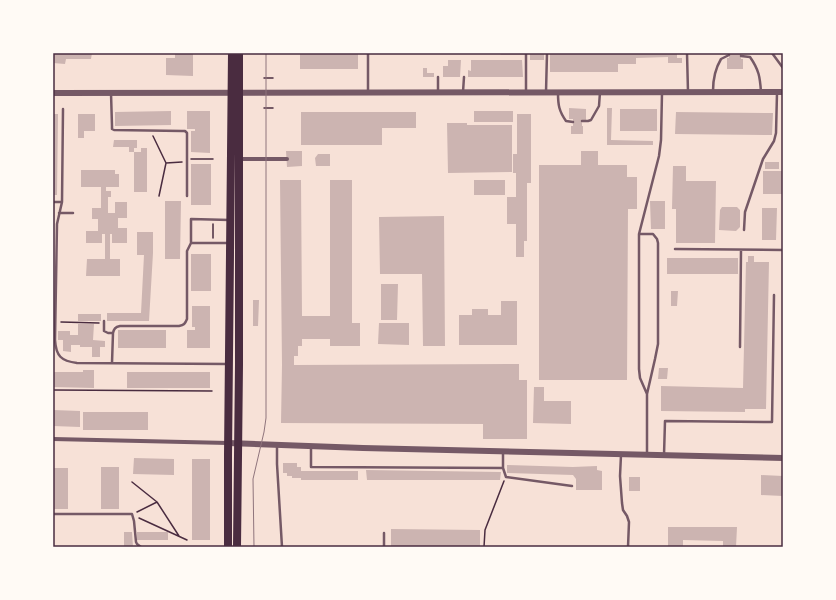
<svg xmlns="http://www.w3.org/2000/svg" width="836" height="600" font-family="Helvetica,sans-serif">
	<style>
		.building { fill: #ccb4b1 }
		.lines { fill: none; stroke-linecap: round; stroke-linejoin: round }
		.path { stroke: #4a2c40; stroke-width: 1.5 }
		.service { stroke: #755966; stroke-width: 2.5 }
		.minor { stroke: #755966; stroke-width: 4 }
		.tertiary { stroke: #755966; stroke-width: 6 }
		.primary { stroke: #4a2c40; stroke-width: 8 }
		.tram { stroke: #8f747c; stroke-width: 1 }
		.neatline { fill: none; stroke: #4a2c40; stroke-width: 1.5 }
	</style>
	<rect width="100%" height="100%" fill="#f7e1d7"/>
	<path class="building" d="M53,53H92L91,59H66L65,64L53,63Z
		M175,53H193V76L166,75V58H175Z
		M300,53H358V69H300Z
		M530,53H544V60H530Z
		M550,53H677V58H682V63H668V57L636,58V64H618V72H550Z
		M729,53H741V59H743V69H727V58H729Z
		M448,60H461L460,77H443V66H448Z
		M471,60H522L523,77H468V70L471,71Z
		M423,68H427V73H434V77H423Z
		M569,108L586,109V120H582V126H583V134H571V126H573V119H569Z
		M607,108H612L611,140L653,141V145H607Z
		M620,109H657V131H620Z
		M171,111V125L115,126V112Z
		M187,111H210V153L191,152V131H195V129H187Z
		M474,111H513V122H474Z
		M301,112H416V128H382V145H301Z
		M676,112L773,113L772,135L675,134Z
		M53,114H58L57,195H53Z
		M78,114H95V131H84V138H78Z
		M517,114H531V183H527V241H524V257H516V224H507V197H516V173H513V154H517Z
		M447,123H467V125H512V172L448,173Z
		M114,140H137V148H134V152H141V148H147V192H134V152H129V147H113Z
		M286,151H302V166L287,167Z
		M581,151H598V165H627V177H637V209H628L627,380H539V165H581Z
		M318,154H330V166H316L315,158Z
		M765,162H779V169H765Z
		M191,164H211V205H191Z
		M673,166H686V181H716L715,243H676V209H672Z
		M81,170H115V174H119V187H106V191H111V197H108V213H115V202H127V218H118V228H127V243H112V234H110V259H120V276H86L87,259H105V234H102V243H86V231H98V219H92V208H101V187H81Z
		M763,171H783V179H782V194H763Z
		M280,180H301L302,316H330V180H352V323H360V346H330V339H302V346H298V356H294V365L519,364V380H527V439H483V424L281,423L282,365Z
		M474,180H505V195H474Z
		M165,201H181L180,259H165Z
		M650,201H665V229H651Z
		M722,207H737L740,210V227L736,231L719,230L720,210Z
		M762,208H777L776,240H762Z
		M444,216L445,346H423L422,274H380L379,217Z
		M137,232H153V253L149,321H107V313H141L144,255H137Z
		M191,254H211V291H191Z
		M748,256H754V262H769L766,409H745V412L661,411V386L743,388L746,262H748Z
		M667,258H738V274H667Z
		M381,284H398L397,320H381Z
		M671,291H678L677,306H671Z
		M253,300H259L258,326H253Z
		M501,301H517V345H459V315H472V309H488V315H501Z
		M192,306H210V348H187V330H195V327H192Z
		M78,314H101V321H78Z
		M379,323H409V345L378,344Z
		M78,324H94L93,340L105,341V347H100V357H92V347H80V345H71V352L63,351V340H58V331H70V335H78Z
		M118,330H166V348H118Z
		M659,368H668L667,379H658Z
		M83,370H94V388L53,387V372H83Z
		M127,372H210V388H127Z
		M534,387H544V401H571V424L533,423Z
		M53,410L80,411V427L53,426Z
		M83,412H148V430H83Z
		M134,458L174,459V475L133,474Z
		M192,459H210V540H192Z
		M283,463H297V467H301V471H358V480H301V478H292V476H287V473H283Z
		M507,465L573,467L597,466V470L602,471V490H576V479L573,475L507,473Z
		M101,467H119V509H101Z
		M53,468H68V509H53Z
		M366,470L501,472L500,480H367Z
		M761,475L783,476V496L761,495Z
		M629,477H640V491H629Z
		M668,527H737L736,547H723V541L683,540V547H668Z
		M391,529L480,530V547H391Z
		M124,532H132L133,547H124Z
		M137,532H168V540H137Z"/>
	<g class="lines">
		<path class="path" d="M264,78H273
			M264,108H273
			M153,136L166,163L159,196
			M191,159H213
			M166,163L182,162
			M213,238V224
			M61,322L99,323
			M53,390L212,391
			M132,482L157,502L179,536
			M137,512L157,502
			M139,518L187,540
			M484,547L485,530L504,481"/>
		<path class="service" d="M368,53V92
			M501,53H526
			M687,53L688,92
			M772,53L783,68
			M741,56L750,57C759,70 760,77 761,92
			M438,77V92
			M713,91C713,79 715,69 721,59L729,55
			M463,92L464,77
			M526,92V53
			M546,92L547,53
			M111,93L112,126V129L114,130L182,131H185L187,133V196
			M558,93C558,105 559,111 566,121L573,122
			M63,109L62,202L57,224L55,340C56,356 61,361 77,363L228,364
			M582,121H588L591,120L599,106L600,92
			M53,202H62
			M59,213H73
			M744,230L745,212L763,159L774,141L776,133L777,93
			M639,234H653L657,239L658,243V344L655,359L647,394V454
			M228,243H191V219L230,220
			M675,249L783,250
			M104,321V331L108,333H113
			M740,347L741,250
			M112,363L113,333C114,329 115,327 120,326H179C184,325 185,324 187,319V251L191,243
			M647,394L640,378L639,369V234L659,156L661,140L662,93
			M277,445V464L282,547
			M311,446V467L503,468
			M503,452V468L506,477L572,486
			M621,455L620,476L622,503L623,510L627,516L629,522L628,547
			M664,455L665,421L772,422L774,295
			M53,514H132L134,521L136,542L137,544L141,547
			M384,547V533"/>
		<path class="minor" d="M239,159H287
			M53,439L228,443"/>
		<path class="tertiary" d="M53,93L783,92
			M228,443L363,448L783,458"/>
		<path class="primary" d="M228,547V455L232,53
			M237,547L239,365V53"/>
		<path class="tram" d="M254,547L253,479L264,432L266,418V53"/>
	</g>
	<rect width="836" height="600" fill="none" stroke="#fffaf5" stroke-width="108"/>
	<rect x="54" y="54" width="728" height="492" class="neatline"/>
</svg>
